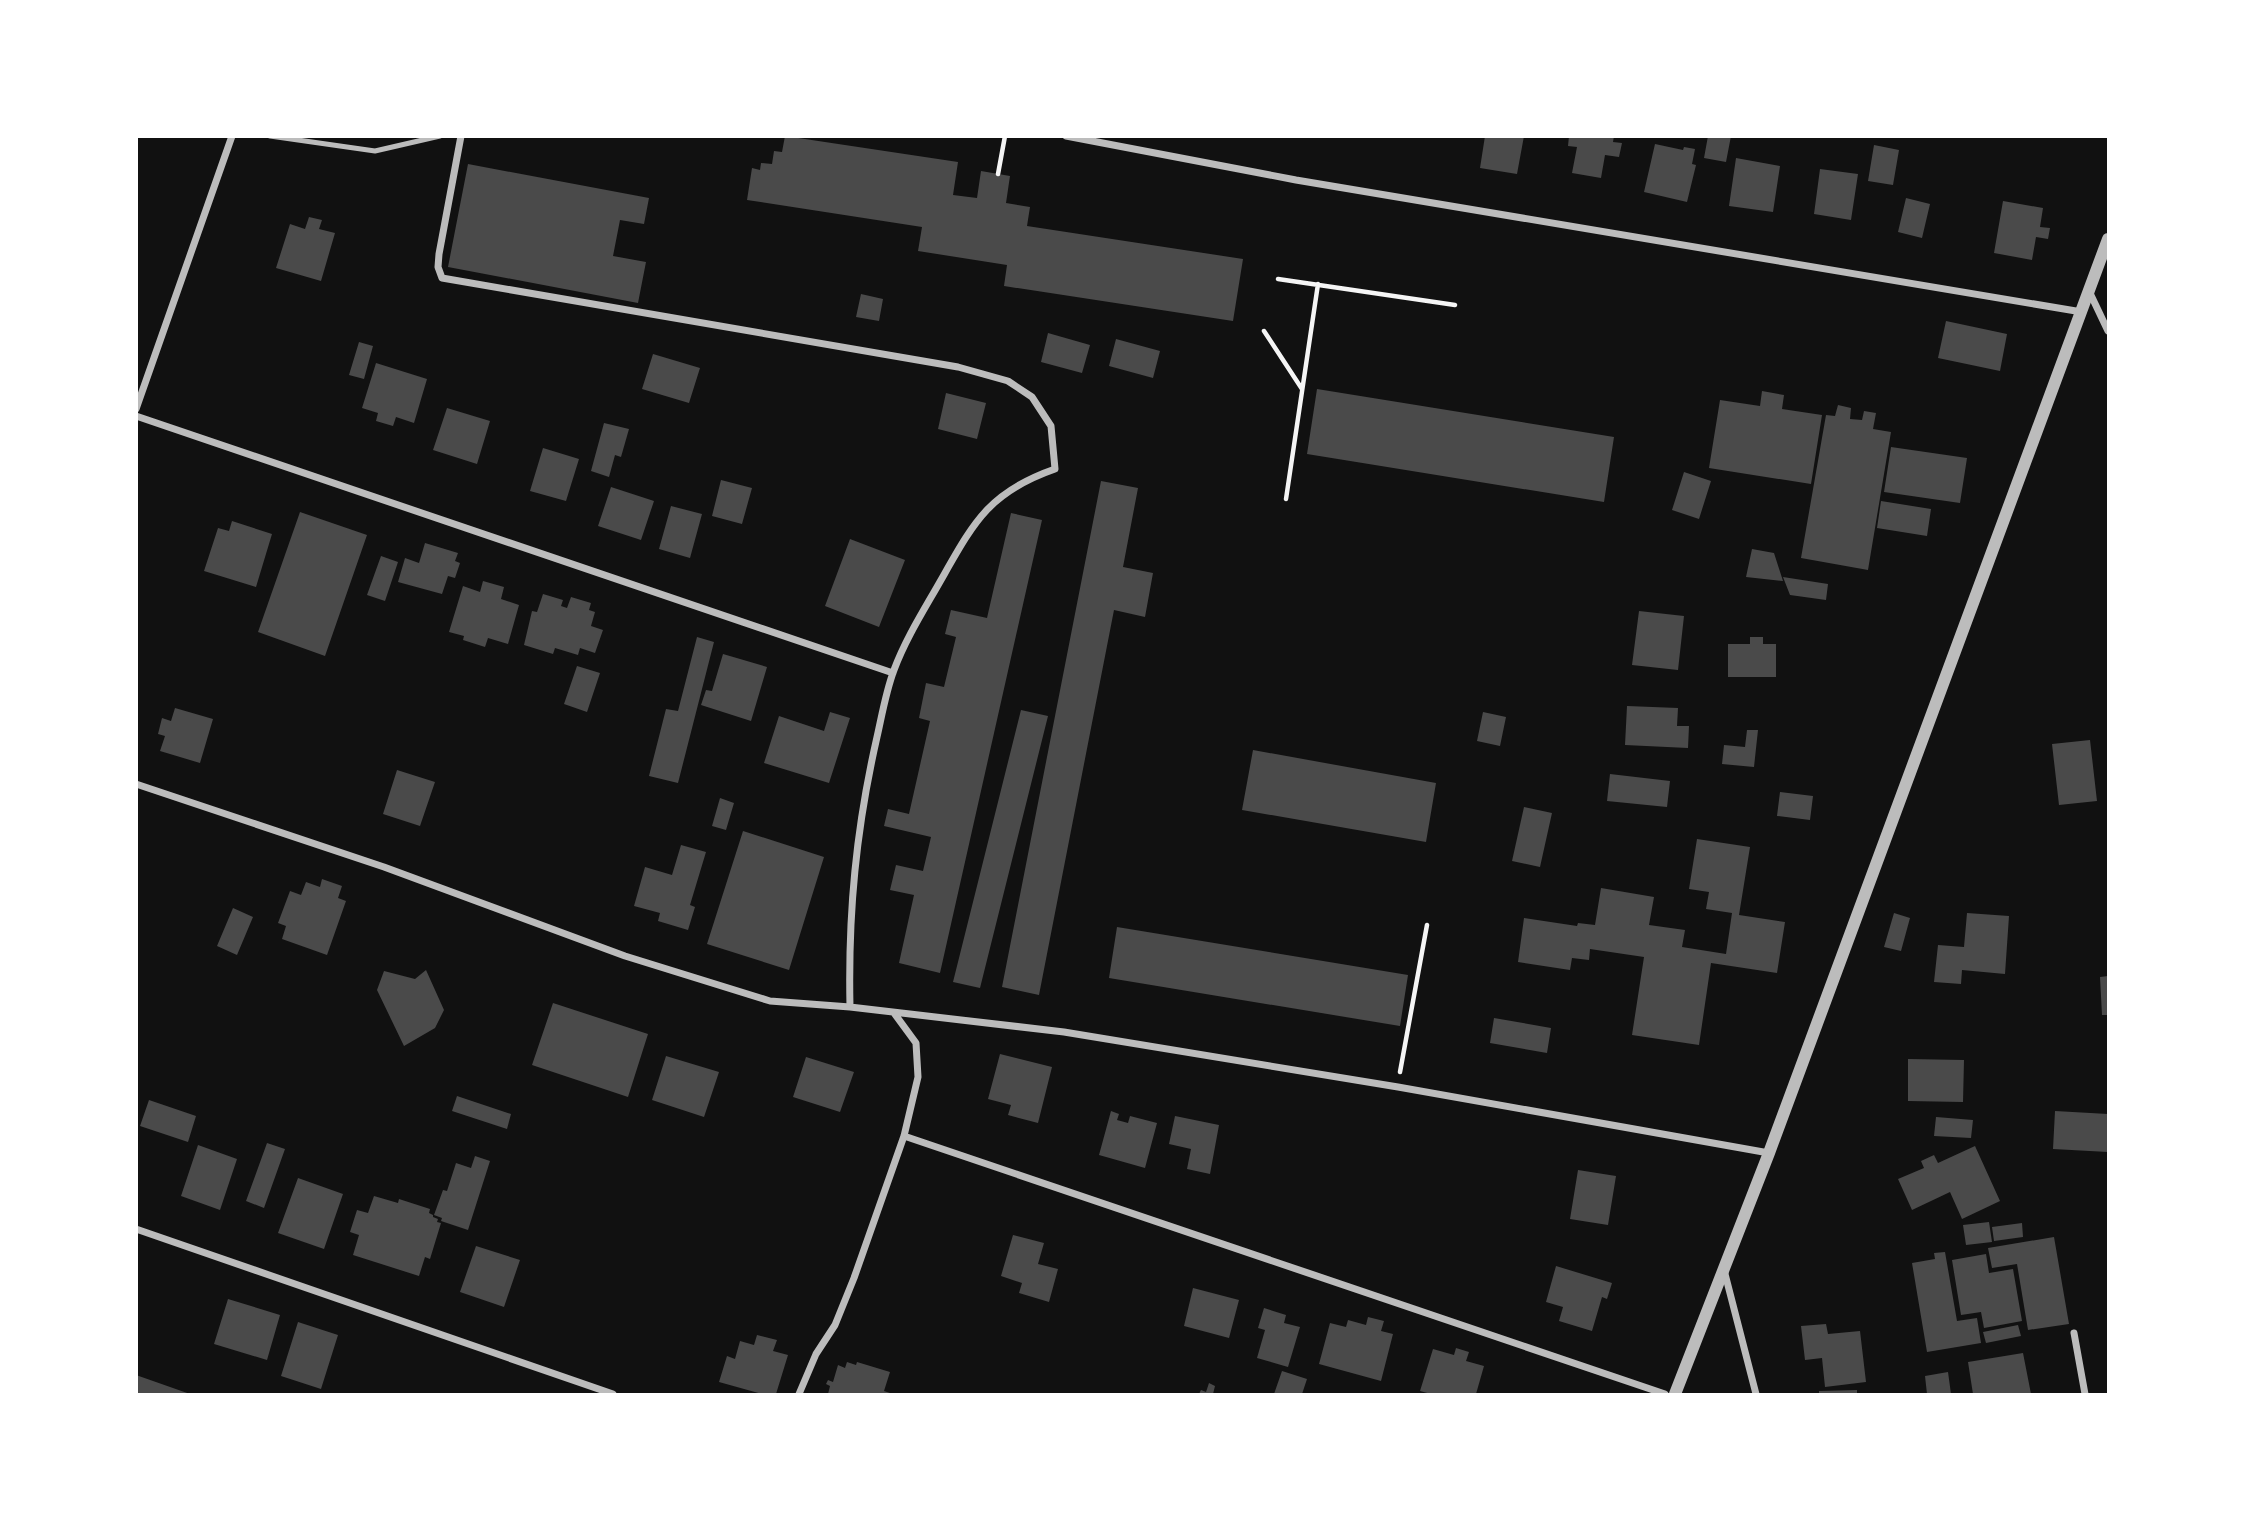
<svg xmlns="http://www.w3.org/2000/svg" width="2245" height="1531" font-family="Inter,sans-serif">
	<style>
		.building { fill: #4a4a4a }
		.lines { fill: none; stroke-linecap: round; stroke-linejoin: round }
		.path { stroke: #f5f5f5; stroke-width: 4.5 }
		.service { stroke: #bcbcbc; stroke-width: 5 }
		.minor { stroke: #bcbcbc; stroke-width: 7 }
		.tertiary { stroke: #bcbcbc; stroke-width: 12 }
	</style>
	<rect width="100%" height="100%" fill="#111"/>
	<path class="building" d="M785,136L958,162L953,195L977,198L981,171L1010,176L1006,203L1030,207L1027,226L1243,259L1233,321L1004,286L1007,265L918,251L922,227L747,200L752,168L760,170L761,163L772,164L774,151L782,152Z
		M1485,136H1524L1517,174L1480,168Z
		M1569,136H1614L1613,142L1622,143L1619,157L1605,155L1601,178L1572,173L1577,147L1568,146Z
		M1708,136H1731L1726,162L1704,158Z
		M1655,144L1683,150L1684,147L1695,149L1692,164L1696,165L1687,202L1644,192Z
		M1874,145L1899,150L1893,185L1868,181Z
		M1736,158L1780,166L1773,212L1729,206Z
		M468,164L649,198L644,224L620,220L613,256L646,262L638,303L448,267Z
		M1820,169L1858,174L1851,220L1814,214Z
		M1906,198L1930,204L1922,238L1898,232Z
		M2003,201L2043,208L2040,227L2050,228L2048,239L2036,237L2032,260L1994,253Z
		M309,217L322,220L319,229L335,233L321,281L276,268L290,224L305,229Z
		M861,294L883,299L879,321L856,317Z
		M1946,321L2007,334L2000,371L1938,358Z
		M1048,333L1090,345L1082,373L1041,362Z
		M1116,339L1160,351L1153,378L1109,366Z
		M359,342L373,346L364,379L349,375Z
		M653,354L700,368L689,403L642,389Z
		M376,363L427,379L414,423L396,417L393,426L376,421L378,413L362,408Z
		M1317,389L1614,437L1604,502L1307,454Z
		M1762,391L1784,395L1782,409L1822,415L1811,484L1709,468L1720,400L1760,406Z
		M946,393L986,403L977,439L938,429Z
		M1838,405L1851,408L1850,419L1862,420L1864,411L1876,413L1873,429L1891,432L1868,570L1801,558L1826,415L1835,416Z
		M447,408L490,421L477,464L433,450Z
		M604,423L629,429L621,457L615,455L609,477L591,471Z
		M1891,447L1967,458L1960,503L1884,492Z
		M543,448L579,459L566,501L530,491Z
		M1684,472L1711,481L1699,519L1672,510Z
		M721,480L752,488L742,524L712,516Z
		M1101,481L1138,488L1123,567L1153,573L1145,617L1114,610L1039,995L1002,987Z
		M611,487L654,501L641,540L598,526Z
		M1881,501L1931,509L1927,536L1877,528Z
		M671,506L702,514L690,558L659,549Z
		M300,512L367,535L325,656L258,632Z
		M1011,513L1042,520L940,973L899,963L914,895L890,890L896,865L923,871L931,837L884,826L888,809L909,814L930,721L919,718L926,683L944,687L956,637L945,634L951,610L987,618Z
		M232,521L272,534L256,587L204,571L218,528L229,531Z
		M850,539L905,560L879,627L825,606Z
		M425,543L458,553L455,561L460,563L455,578L448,576L442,594L398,582L405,558L419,563Z
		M1752,549L1774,553L1783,581L1746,577Z
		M381,556L398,562L385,601L367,595Z
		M1783,577L1828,584L1826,600L1790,595Z
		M483,581L504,587L501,599L519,605L508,644L488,638L485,647L463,640L464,636L449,632L463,586L480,592Z
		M543,594L563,600L561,606L567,608L571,597L591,603L589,610L595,612L591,626L603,630L595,653L580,648L578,655L555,648L553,654L524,645L532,611L537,612Z
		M1639,611L1684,616L1678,670L1632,665Z
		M697,637L714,642L678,783L649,776L666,709L678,711Z
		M1750,637H1763V644H1776V677H1728V644H1750Z
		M723,654L767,667L751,721L701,705L706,690L712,691Z
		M577,666L600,673L587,712L564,704Z
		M1627,706L1678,708L1677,726H1689L1688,748L1625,745Z
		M175,708L213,719L200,763L160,751L165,736L158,734L162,718L171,721Z
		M1021,710L1048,716L980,988L953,982Z
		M830,712L850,718L829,783L764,763L779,716L824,731Z
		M1483,712L1506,717L1500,746L1477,741Z
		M1747,730H1758L1754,767L1722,764L1724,745L1745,747Z
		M2090,740L2097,801L2059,805L2052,744Z
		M1253,750L1436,783L1426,842L1242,810Z
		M397,770L435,782L420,826L383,814Z
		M1610,774L1670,781L1667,807L1607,801Z
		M1780,792L1813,796L1810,820L1777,816Z
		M720,798L734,803L726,830L712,826Z
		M1524,807L1552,813L1540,867L1512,861Z
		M743,831L824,857L789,970L707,944Z
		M1697,839L1750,847L1739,915L1785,922L1777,973L1711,963L1699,1045L1632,1035L1644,957L1590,949L1589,960L1572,958L1570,970L1518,962L1524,918L1577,926L1578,923L1595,925L1601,888L1654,897L1649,925L1685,930L1682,947L1726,954L1732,913L1706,909L1709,892L1689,889Z
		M681,845L706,852L690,905L695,907L688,930L658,921L660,913L634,906L645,867L672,875Z
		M322,879L342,886L338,898L346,901L327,955L282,939L286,926L278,923L290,891L301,895L306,882L320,887Z
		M233,908L253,917L237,955L217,946Z
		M1894,913L1910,918L1901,951L1884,947Z
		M1967,913L2009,916L2005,974L1962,970L1961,984L1934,982L1938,945L1964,947Z
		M1117,927L1408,975L1400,1026L1109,978Z
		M426,970L444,1010L435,1028L404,1046L377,990L384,971L415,979Z
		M2108,976V1015H2102L2100,977Z
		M553,1003L648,1034L628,1097L532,1065Z
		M1494,1018L1551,1028L1547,1053L1490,1043Z
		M1000,1054L1052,1067L1038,1123L1008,1115L1011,1105L988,1099Z
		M666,1056L719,1072L704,1117L652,1100Z
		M806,1057L854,1072L840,1112L793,1097Z
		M1908,1059L1964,1060L1963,1102L1908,1101Z
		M457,1096L511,1114L507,1129L452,1111Z
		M149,1100L196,1116L188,1142L140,1126Z
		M1111,1111L1119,1114L1117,1120L1128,1123L1130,1116L1157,1123L1145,1168L1099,1155Z
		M2055,1111L2108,1114V1152L2053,1149Z
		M1175,1116L1219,1125L1210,1174L1187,1169L1191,1149L1169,1144Z
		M1936,1117L1973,1120L1971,1138L1934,1136Z
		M267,1143L285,1149L264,1208L246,1201Z
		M198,1145L237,1159L220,1210L181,1196Z
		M1975,1146L2000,1201L1962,1219L1950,1192L1912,1210L1898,1179L1924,1168L1921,1161L1934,1155L1938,1163Z
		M475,1156L490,1161L468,1230L441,1221L442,1218L434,1215L443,1190L447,1191L456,1163L471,1168Z
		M1578,1170L1616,1176L1608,1225L1570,1219Z
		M298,1178L343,1194L324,1249L278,1233Z
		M374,1196L398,1203L399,1199L430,1209L429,1213L433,1215V1217L438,1219L437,1222L441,1223L430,1259L425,1257L419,1276L353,1255L359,1235L350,1232L357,1210L368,1213Z
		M1989,1222L1992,1242L1966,1245L1963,1225Z
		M2022,1223L2023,1237L1994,1241L1992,1227Z
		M1013,1235L1044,1243L1038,1264L1058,1269L1049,1302L1019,1293L1022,1283L1001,1276Z
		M2054,1237L2069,1324L2028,1330L2017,1264L1992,1268L1988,1248Z
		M476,1246L520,1260L504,1307L460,1292Z
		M1945,1252L1957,1321L1977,1318L1981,1343L1927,1352L1912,1263L1935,1259L1934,1253Z
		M1986,1254L1989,1273L2013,1269L2022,1321L1984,1328L1981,1312L1961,1315L1952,1260Z
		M1556,1266L1612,1283L1607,1299L1602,1297L1592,1331L1559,1321L1563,1307L1546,1302Z
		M1193,1288L1239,1300L1229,1338L1184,1326Z
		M228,1299L280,1315L267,1360L214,1344Z
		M1264,1308L1286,1315L1284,1323L1300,1327L1288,1367L1257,1358L1265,1330L1258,1328Z
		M1368,1317L1384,1321L1381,1331L1393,1334L1381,1381L1319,1364L1330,1323L1346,1327L1348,1320L1366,1325Z
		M298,1322L338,1335L321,1389L281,1376Z
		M1826,1324L1828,1334L1860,1331L1866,1382L1825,1387L1822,1358L1805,1360L1801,1326Z
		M2018,1325L2021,1336L1986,1343L1983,1332Z
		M757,1335L777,1340L773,1351L788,1355L776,1394H762L719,1382L727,1356L735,1359L740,1341L754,1345Z
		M1456,1348L1469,1352L1466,1361L1484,1366L1476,1394H1431L1420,1391L1433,1349L1454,1355Z
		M2023,1353L2031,1394H1973L1968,1362Z
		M847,1362L856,1365L857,1362L890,1372L884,1391L893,1394H828L830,1386L826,1384L828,1380L833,1382L838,1365L845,1368Z
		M1282,1371L1307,1379L1302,1394H1274Z
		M1948,1372L1951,1394H1927L1925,1376Z
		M136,1375L190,1394H136Z
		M1209,1383L1215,1386L1213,1394H1199L1201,1390L1206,1392Z
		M1857,1390V1394H1819V1391Z"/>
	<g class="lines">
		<path class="path" d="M998,174L1005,136
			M1278,279L1455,305
			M1264,331L1302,389
			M1286,499L1318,284
			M1400,1072L1427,925"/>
		<path class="service" d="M270,136L375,151L440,136"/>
		<path class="minor" d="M461,136L439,254L438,267L442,278L958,367L1008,381L1032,397L1051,426L1055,469C989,492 974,522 941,580C924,610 906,638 894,670C886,691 882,715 877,737C856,829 848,913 850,1007
			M1066,136L1296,180L2082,312
			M2089,291L2108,331
			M136,409L232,136
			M136,416L893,673
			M136,784L384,867L625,956L770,1001L850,1007L1064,1032L1398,1087L1769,1153
			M904,1136L1665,1394
			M136,1229L613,1394
			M1724,1270L1756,1394
			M2074,1333L2085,1394
			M799,1394L816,1354L835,1325L854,1278L904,1136L918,1077L916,1043L894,1013"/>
		<path class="tertiary" d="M1675,1394L1769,1153L2108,239"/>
	</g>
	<rect width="2245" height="1531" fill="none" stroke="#ffffff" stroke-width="276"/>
</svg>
